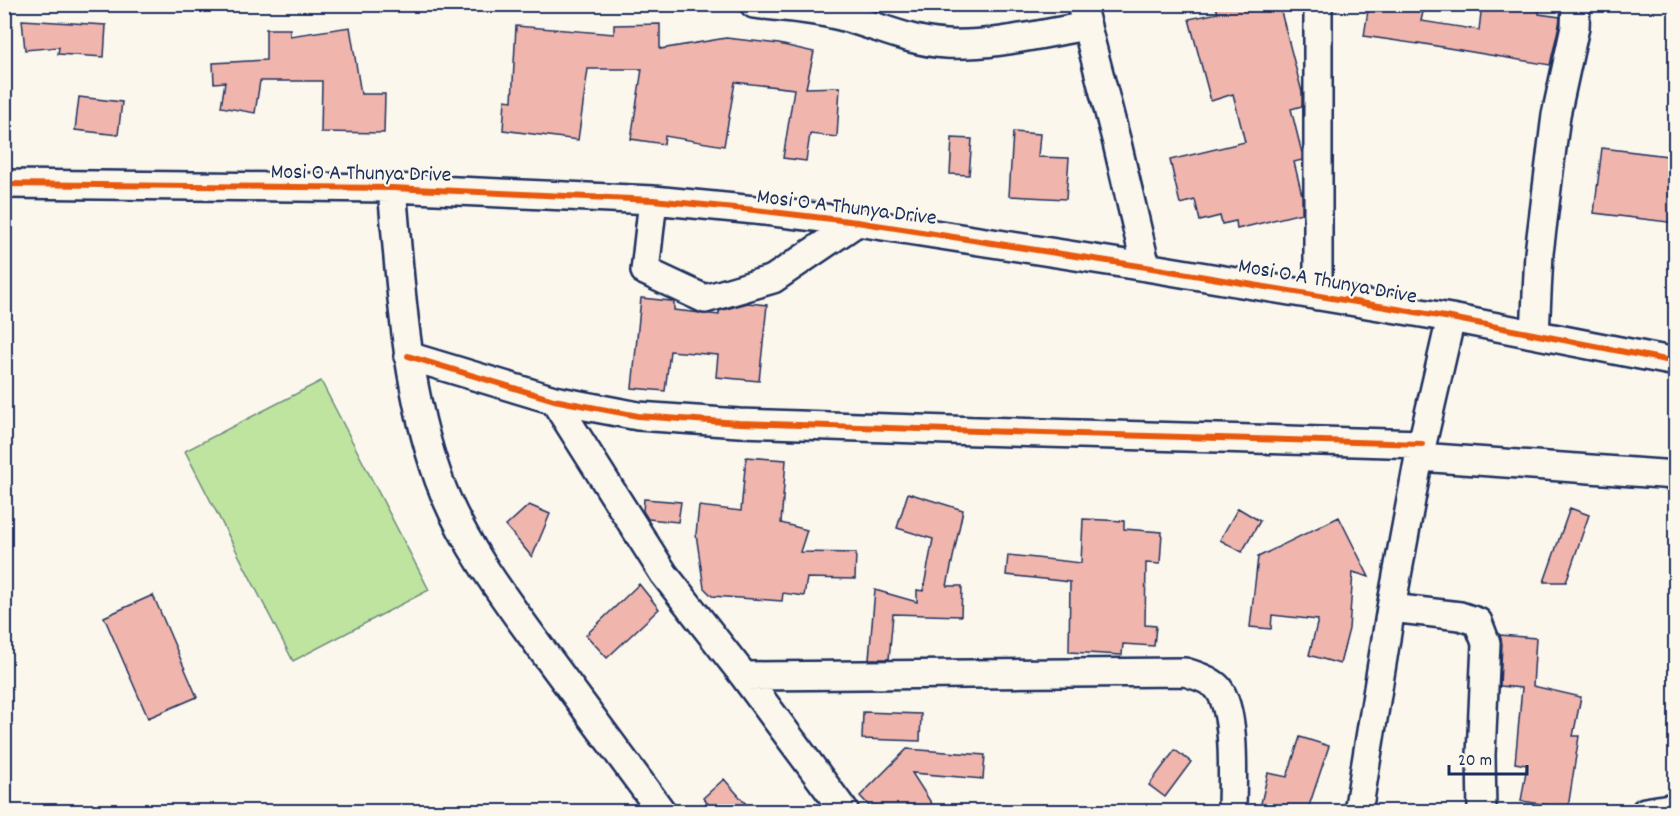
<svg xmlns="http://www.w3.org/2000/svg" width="1680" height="816" font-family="Dekko,sans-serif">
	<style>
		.green { fill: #bfe49f; stroke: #6d8a7e; stroke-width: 1.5 }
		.building { fill: #f0b5ac; stroke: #1b2f5e; stroke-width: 1.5 }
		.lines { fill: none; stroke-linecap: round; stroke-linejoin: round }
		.minor-casing { stroke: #1b2f5e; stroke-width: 32 }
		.minor { stroke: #fbf7ec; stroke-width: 27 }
		.cycleway-casing { stroke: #fbf7ec; stroke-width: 10 }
		.cycleway { stroke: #e8590c; stroke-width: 6 }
		.labels { text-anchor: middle; stroke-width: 4.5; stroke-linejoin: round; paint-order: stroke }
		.street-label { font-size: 22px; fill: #1b2f5e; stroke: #fbf7ec }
	</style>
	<rect width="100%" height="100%" fill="#fbf7ec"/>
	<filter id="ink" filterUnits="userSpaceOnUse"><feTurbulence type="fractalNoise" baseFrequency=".0167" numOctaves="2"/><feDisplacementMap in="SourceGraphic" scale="12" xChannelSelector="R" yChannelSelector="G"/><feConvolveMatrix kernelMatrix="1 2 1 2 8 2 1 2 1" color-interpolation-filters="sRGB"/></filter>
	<g filter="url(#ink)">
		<path class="green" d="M321,381L429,590L293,661L185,451Z"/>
		<path class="building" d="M1215,4H1279L1302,92V106L1291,109L1302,153V160L1294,162L1302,195V213L1237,229L1236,221L1222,224L1220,216L1200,221L1195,200L1180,204L1170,160L1245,142L1233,94L1211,101L1189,19L1218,13Z
			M1369,4H1386L1423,12L1421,21L1479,30L1482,4H1536V10H1539V14L1560,17L1559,25L1550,65L1418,43V44L1364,36Z
			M22,20L106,25L104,57L58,54L59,47L25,50Z
			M660,24V49L726,38L779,44L814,52L806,88L840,87L837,137L810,134L806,161L783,158L794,89L735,82L724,146L665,136L664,144L631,139L642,69H588L578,140L503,130L505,100L512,101L516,26L614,34V25Z
			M350,27L361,94H385L384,133L321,132L322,81H260L255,113L221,107L225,82L214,83L213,63L266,60V29H290V36Z
			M79,97L122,102L118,135L75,130Z
			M1013,132L1040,134L1038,157L1069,158L1066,199L1009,196Z
			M952,138L972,139L969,175L950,174Z
			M1602,148L1676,157V223L1594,213Z
			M641,298L671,301L674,302V310L719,315V311L748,303L767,305L759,381L716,377L718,355L670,351L665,391L632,388Z
			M746,457L786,460L781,523L807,530L800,552L856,553L855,579L807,578L804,596L783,593L782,601L712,596L704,588L696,534L699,506L741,511Z
			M908,493L963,510L947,586H962L961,616L893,614L889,659H869L875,590L917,602V590L923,591L933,539L897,528Z
			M644,499L681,502L678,522L648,519L643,511Z
			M529,505L550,514L532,557L506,526Z
			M1238,508L1260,521L1242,552L1220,540Z
			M1570,508L1589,515L1566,582H1544Z
			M1339,517L1369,577L1353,572L1349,629L1340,664L1309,655L1318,620L1272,615L1271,629L1250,627L1258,557Z
			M1083,519L1124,521V529L1162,532L1160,564L1146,563L1145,625L1156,626L1154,646L1123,644L1122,655L1069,652L1070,582L1006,575L1008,555L1081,563Z
			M639,584L659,609L607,658L586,635Z
			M153,595L197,697L148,718L104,617Z
			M1500,635L1536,638L1533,686L1581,697L1573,736H1579L1568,808L1521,801L1527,765L1515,763L1522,688L1500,686L1502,644Z
			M863,712L921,714L920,741L862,739Z
			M1300,737L1329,746L1307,812H1259L1268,773L1287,777Z
			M907,749L985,755L983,779L912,773L937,812H875L860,796Z
			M1175,750L1191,762L1165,797L1149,785Z
			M724,779L753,812H715L703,798Z"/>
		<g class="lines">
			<defs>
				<path id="minor" d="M754,4C782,7 812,9 840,16C875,25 910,42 946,44C993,46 1040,34 1087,26
					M1081,4L1117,143L1146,267
					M1318,4V296
					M4,184L392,188L653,200L755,210L857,222L1146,267L1451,318L1676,362
					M392,188C401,288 405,384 439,480C463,545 507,602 548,658C586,709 624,760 662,812
					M653,200L645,271L705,299L773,279L857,222
					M1535,334L1539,253L1556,115L1575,27L1576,4
					M408,356L554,400L638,416L739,423L978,431L1422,444
					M554,400L664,574L744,676L845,812
					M1419,457L1676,475
					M1391,608L1460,616L1478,622L1486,643L1481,755L1482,812
					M744,676L1185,672C1195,675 1211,680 1218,688C1237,713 1232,781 1232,812
					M1358,812L1391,608L1419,457L1451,318
					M1645,812L1676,807"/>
			</defs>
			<use href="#minor" class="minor-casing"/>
			<use href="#minor" class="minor"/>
			<defs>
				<path id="cycleway" d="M4,184L392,188L653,200L755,210L857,222L1146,267L1451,318L1676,362
					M408,356L554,400L638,416L739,423L978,431L1422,444"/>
			</defs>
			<use href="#cycleway" class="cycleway-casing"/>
			<use href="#cycleway" class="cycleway"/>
		</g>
	</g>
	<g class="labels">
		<g class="street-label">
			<text transform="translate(361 171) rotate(1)" y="8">Mosi O A Thunya Drive</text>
			<text transform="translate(847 205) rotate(7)" y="8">Mosi O A Thunya Drive</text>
			<text transform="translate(1328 279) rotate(10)" y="8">Mosi O A Thunya Drive</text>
		</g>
	</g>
	<rect width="1680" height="816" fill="none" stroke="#fbf7ec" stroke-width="24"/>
	<rect x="12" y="12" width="1656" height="792" fill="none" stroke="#1b2f5e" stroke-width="2" filter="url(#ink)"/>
	<path d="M1449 765v9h78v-9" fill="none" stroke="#1b2f5e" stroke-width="3"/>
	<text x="1458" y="765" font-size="18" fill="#1b2f5e" stroke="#fbf7ec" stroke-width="4.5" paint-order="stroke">20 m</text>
</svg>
